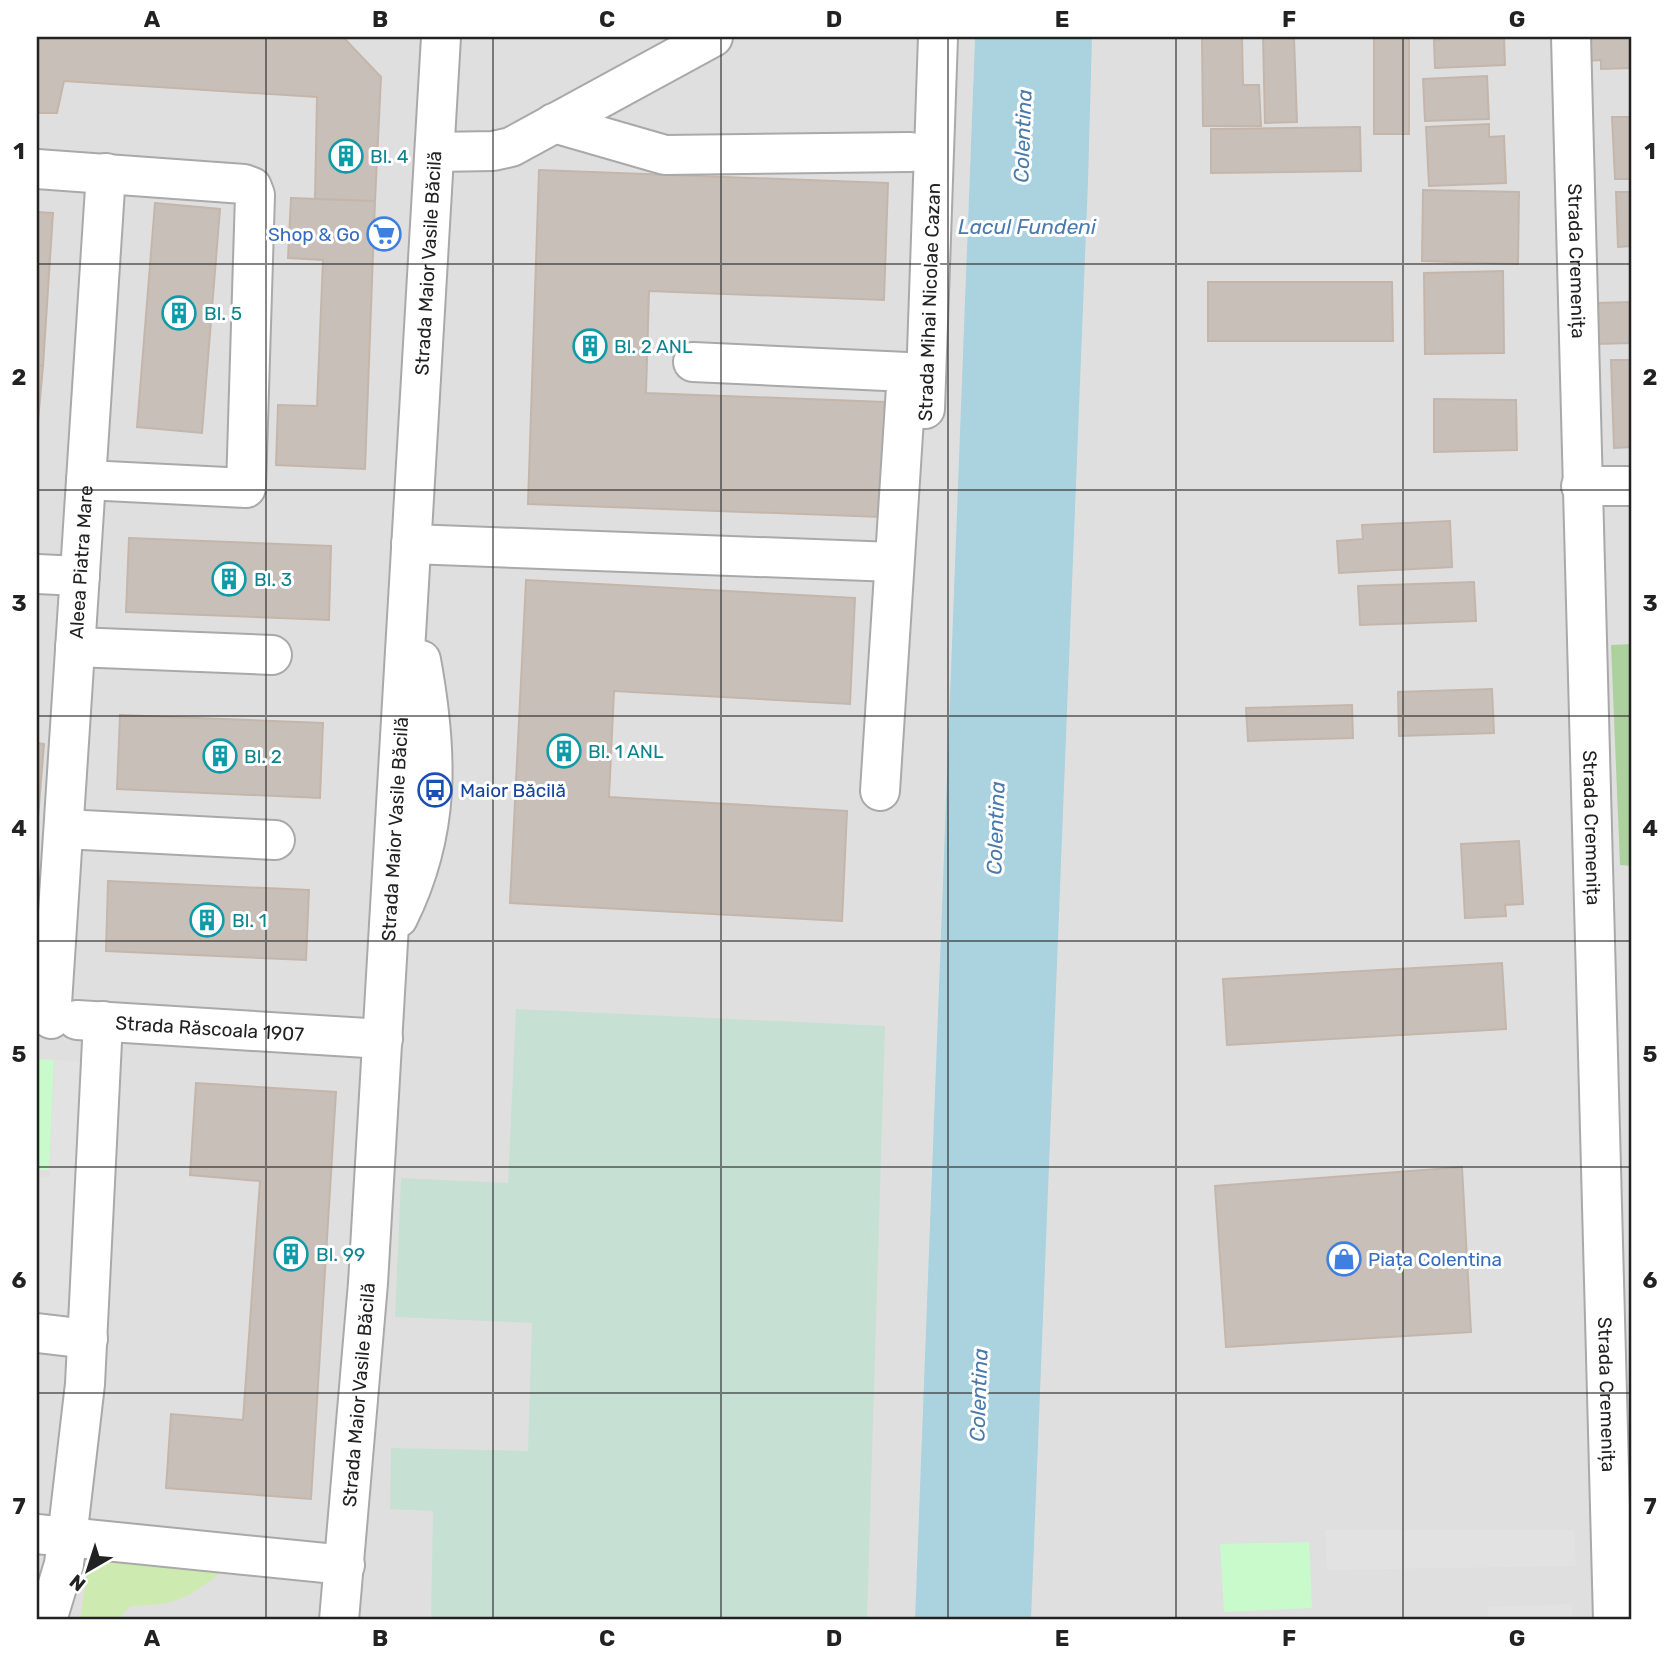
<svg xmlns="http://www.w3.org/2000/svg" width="1669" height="1657" font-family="Rubik,sans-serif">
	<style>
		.residential { fill: #e0dfdf }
		.grass { fill: #cdebb0 }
		.forest { fill: #add19e }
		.wetland { fill: #c6e0d4 }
		.park { fill: #c8facc }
		.parking { fill: #e2e2e2 }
		.water { fill: #aad3df }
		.building { fill: #c7bfb8; stroke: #c4b6ab; stroke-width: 2 }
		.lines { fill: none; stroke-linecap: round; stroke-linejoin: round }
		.minor-casing { stroke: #a9a9a9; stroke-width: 42 }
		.minor { stroke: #fff; stroke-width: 38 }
		.grid { fill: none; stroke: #222; stroke-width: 2; stroke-opacity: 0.55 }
		.labels { text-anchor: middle; stroke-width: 6; stroke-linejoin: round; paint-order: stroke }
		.culture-label { font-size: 19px; fill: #0d838f; stroke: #fff; text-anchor: start }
		.shop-label { font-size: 19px; fill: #366cbe; stroke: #fff; text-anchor: end }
		.street-label { font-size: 19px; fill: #222; stroke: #fff }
		.transit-label { font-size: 19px; fill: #164399; stroke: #fff; text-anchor: start }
		.water-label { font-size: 21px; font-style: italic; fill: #4a7aab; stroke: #fff }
		.neatline { fill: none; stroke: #222; stroke-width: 2.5 }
		.grid-label { font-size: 23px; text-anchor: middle; font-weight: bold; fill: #222 }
	</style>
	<rect width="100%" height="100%" fill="#f2efe9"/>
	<path class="residential" d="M37,37H975L967,252L1091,37H1632V1620H37Z"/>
	<path class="grass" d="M89,1559L227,1568C188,1597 182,1605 131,1606L123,1613L121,1620H80Z"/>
	<path class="forest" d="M1632,644V866L1620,865L1611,645Z"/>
	<path class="wetland" d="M516,1009L885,1026L867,1620H431L433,1511L390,1509L391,1448L528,1451L532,1323L395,1317L401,1178L508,1183Z"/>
	<path class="park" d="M37,1059L54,1060L49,1170H37Z
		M1309,1542L1312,1608L1224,1612L1220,1544Z"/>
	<path class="parking" d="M55,1060L101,1063L72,1337L37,1333V1178L49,1177Z
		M1325,1530H1574L1576,1566L1327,1570Z
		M1572,1604L1573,1620H1488V1607Z"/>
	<path class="water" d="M975,37H1092L1088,181L1031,1620H915Z"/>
	<path class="building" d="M37,37H343L381,77L375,201L315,199L317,97L64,81L57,113H37Z
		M1202,37H1242L1243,85H1259L1261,126H1203Z
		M1263,37H1294L1297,122L1265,123Z
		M1374,37H1409V134H1374Z
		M1458,37H1504L1505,65L1435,68L1434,40Z
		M1585,37H1632V68L1601,69V60L1586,61Z
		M1487,76L1489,119L1425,121L1423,79Z
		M1612,117H1632V179H1615Z
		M1489,124V137L1504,136L1506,183L1429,186L1426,127Z
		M1360,127L1361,171L1211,173V129Z
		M539,170L888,183L884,300L649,291L646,393L885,402L881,517L528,504Z
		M1423,190L1519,192L1518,264L1422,261Z
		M1616,192H1632V246L1618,247Z
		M291,198L375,201L365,469L276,465L278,405L317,406L323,260L288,258Z
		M155,203L220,209L202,433L137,427Z
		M37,212L53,213L43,366L37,365Z
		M1503,271L1504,353L1425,354L1424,273Z
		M1208,282H1392L1393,341H1208Z
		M1632,302V343L1596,344L1595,303Z
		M1611,360H1632V447L1614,448Z
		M37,365L43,366L37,432Z
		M1434,399L1516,400L1517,450L1434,452Z
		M1450,521L1452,567L1339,573L1337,541L1363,539L1362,525Z
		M129,538L331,546L329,620L126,612Z
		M526,580L855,598L850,704L614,691L609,797L847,811L842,921L510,903Z
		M1474,582L1476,621L1360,625L1358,586Z
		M1492,689L1494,733L1399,736L1398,692Z
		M1352,705L1353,738L1248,741L1246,708Z
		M120,715L323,723L320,798L117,789Z
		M37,743L44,744L37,830Z
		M1519,841L1523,904L1505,905L1506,916L1465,918L1461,844Z
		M108,881L309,890L306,960L106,951Z
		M1502,963L1506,1029L1227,1045L1223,979Z
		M196,1083L336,1092L311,1499L166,1488L171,1414L243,1420L260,1181L190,1175Z
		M1462,1167L1471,1332L1226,1347L1215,1186Z"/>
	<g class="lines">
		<defs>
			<g id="minor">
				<path id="s1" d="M1571,37L1613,1620"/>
				<path d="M554,123L665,155L910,152"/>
				<path d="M435,152L493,151L511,147L713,37"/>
				<path d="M37,169L244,184L252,187L255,195L246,488L86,480"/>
				<path d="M693,362L907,372L880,791"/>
				<path d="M925,409L938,37"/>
				<path d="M1581,486H1632"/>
				<path d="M411,544L894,562"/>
				<path d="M37,574L80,576"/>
				<path d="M75,647L272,655"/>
				<path d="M64,829L275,840"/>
				<path d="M398,918C441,832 438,753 421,660"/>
				<path id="s2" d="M51,1019L106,173"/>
				<path id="s3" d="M77,1020L383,1039"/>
				<path d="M37,1333L88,1339"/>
				<path d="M37,1534L345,1565"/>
				<path d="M47,1620L64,1564L85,1384L103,1021"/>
				<path id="s4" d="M339,1620L368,1283L441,37"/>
			</g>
		</defs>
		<use href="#minor" class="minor-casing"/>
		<use href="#minor" class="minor"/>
	</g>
	<path class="grid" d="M266,37V1620M493,37V1620M721,37V1620M948,37V1620M1176,37V1620M1403,37V1620M37,264H1632M37,490H1632M37,716H1632M37,941H1632M37,1167H1632M37,1393H1632"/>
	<defs>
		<symbol id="building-ring" viewBox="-11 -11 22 22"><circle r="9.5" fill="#fff" stroke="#0f9aa8" stroke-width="1.5"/><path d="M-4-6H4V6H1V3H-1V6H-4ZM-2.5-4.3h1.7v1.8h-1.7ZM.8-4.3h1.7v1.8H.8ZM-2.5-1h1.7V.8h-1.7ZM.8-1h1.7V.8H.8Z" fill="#0f9aa8"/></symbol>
		<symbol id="supermarket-ring" viewBox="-11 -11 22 22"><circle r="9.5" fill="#fff" stroke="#3f7fe0" stroke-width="1.5"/><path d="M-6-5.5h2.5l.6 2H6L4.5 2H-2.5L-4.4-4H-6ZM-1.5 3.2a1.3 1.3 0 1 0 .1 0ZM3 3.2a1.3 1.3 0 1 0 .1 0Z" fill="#3f7fe0"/></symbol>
		<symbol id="bus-ring" viewBox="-11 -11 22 22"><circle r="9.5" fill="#fff" stroke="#1a4fb4" stroke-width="1.5"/><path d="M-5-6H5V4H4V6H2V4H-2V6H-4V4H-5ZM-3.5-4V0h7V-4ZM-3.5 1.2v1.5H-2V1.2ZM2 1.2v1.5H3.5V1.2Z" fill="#1a4fb4"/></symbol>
		<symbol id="shop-ring" viewBox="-11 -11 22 22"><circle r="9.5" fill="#fff" stroke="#3f7fe0" stroke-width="1.5"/><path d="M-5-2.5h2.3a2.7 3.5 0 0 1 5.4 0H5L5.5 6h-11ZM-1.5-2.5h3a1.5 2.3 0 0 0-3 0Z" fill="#3f7fe0"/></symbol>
	</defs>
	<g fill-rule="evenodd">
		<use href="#building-ring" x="327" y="137" width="38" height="38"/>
		<use href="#supermarket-ring" x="365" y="215" width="38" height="38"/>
		<use href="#building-ring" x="160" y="294" width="38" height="38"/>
		<use href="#building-ring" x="571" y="327" width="38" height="38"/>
		<use href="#building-ring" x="210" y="560" width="38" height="38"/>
		<use href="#building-ring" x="545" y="732" width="38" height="38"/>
		<use href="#building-ring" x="201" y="737" width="38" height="38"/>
		<use href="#bus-ring" x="416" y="771" width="38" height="38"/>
		<use href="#building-ring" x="188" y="901" width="38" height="38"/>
		<use href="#building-ring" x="272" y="1235" width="38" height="38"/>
		<use href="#shop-ring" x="1325" y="1240" width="38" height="38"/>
	</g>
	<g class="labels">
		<g class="culture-label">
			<text x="370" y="163">Bl. 4</text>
			<text x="204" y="320">Bl. 5</text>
			<text x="614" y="353">Bl. 2 ANL</text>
			<text x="254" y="586">Bl. 3</text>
			<text x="588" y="758">Bl. 1 ANL</text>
			<text x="244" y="763">Bl. 2</text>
			<text x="232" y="927">Bl. 1</text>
			<text x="316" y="1261">Bl. 99</text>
		</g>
		<g class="shop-label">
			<text x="360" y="241">Shop &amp; Go</text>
			<text x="1368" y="1266" text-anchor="start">Piața Colentina</text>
		</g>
		<g class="street-label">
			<text dy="7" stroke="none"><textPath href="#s1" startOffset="224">Strada Cremenița</textPath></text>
			<text dy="7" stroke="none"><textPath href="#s4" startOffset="1360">Strada Maior Vasile Băcilă</textPath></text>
			<text transform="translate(929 302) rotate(-88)" y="7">Strada Mihai Nicolae Cazan</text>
			<text dy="7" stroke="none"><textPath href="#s2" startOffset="458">Aleea Piatra Mare</textPath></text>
			<text dy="7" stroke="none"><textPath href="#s4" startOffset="793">Strada Maior Vasile Băcilă</textPath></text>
			<text dy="7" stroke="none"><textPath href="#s1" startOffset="791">Strada Cremenița</textPath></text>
			<text dy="7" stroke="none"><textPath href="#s3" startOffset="133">Strada Răscoala 1907</textPath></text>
			<text dy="7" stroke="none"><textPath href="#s4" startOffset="226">Strada Maior Vasile Băcilă</textPath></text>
			<text dy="7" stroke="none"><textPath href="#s1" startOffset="1358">Strada Cremenița</textPath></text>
		</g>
		<g class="transit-label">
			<text x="460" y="797">Maior Băcilă</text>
		</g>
		<g class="water-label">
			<text transform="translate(1023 136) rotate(-88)" y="7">Colentina</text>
			<text x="1027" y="234">Lacul Fundeni</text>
			<text transform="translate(996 828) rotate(-88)" y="7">Colentina</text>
			<text transform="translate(979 1395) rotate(-88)" y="7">Colentina</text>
		</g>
	</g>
	<rect width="1669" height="1657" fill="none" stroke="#ffffff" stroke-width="77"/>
	<g transform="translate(88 1570) rotate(219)" stroke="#ffffff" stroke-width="5" paint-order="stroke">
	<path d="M0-5L12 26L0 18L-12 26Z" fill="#222222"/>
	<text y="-10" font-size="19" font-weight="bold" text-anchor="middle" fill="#222222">N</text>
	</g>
	<rect x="38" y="38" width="1592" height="1580" class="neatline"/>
	<g class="grid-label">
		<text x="152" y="27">A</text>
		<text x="380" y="27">B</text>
		<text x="607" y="27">C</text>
		<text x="834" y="27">D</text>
		<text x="1062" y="27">E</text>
		<text x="1289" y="27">F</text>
		<text x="1517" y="27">G</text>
		<text x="19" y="159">1</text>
		<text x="1650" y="159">1</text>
		<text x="19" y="385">2</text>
		<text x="1650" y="385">2</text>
		<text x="19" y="611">3</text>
		<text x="1650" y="611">3</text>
		<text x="19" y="836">4</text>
		<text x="1650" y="836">4</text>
		<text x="19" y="1062">5</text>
		<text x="1650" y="1062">5</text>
		<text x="19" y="1288">6</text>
		<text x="1650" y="1288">6</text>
		<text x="19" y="1514">7</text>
		<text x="1650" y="1514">7</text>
		<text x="152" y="1646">A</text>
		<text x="380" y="1646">B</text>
		<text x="607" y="1646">C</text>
		<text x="834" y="1646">D</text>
		<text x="1062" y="1646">E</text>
		<text x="1289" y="1646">F</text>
		<text x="1517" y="1646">G</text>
	</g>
</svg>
